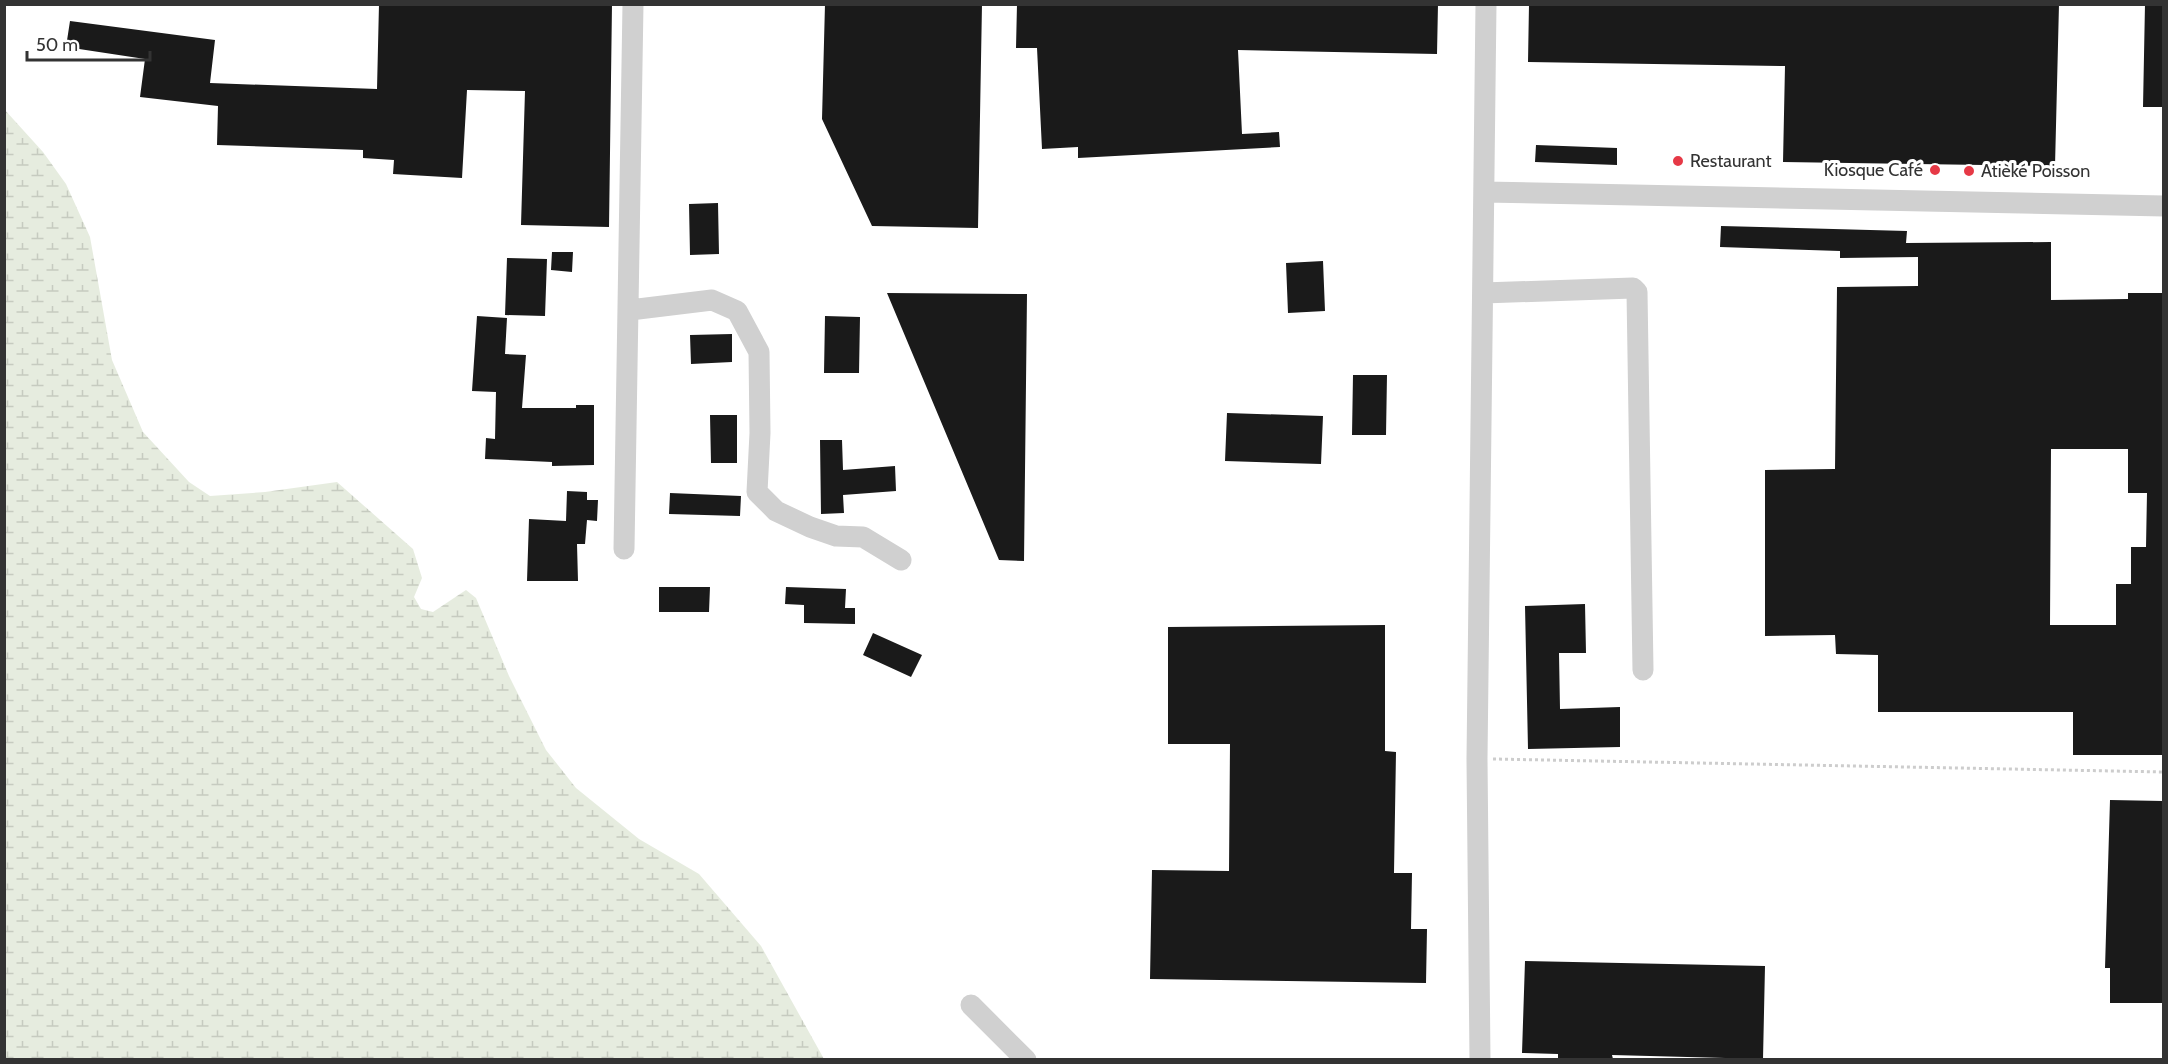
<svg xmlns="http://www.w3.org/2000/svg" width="2168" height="1064" font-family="Cabin,sans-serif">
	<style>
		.wetland { fill: url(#wetland-marsh) }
		.building { fill: #1a1a1a; fill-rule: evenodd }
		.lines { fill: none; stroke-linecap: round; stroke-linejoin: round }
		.path { stroke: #cdcdcd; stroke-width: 3; stroke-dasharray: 3 3; stroke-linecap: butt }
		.minor { stroke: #d0d0d0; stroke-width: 21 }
		.poi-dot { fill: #e63946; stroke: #fff; stroke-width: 2 }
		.labels { text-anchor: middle; stroke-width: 6; stroke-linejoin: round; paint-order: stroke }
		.poi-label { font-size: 18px; fill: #333; stroke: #fff; text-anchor: start }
	</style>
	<defs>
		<pattern id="wetland-marsh" width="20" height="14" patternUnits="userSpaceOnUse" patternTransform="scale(1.5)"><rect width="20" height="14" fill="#e6ecdf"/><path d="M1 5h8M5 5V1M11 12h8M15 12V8" fill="none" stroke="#c6cbc0"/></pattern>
	</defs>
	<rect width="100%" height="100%" fill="#fff"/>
	<path class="wetland" d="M4,109L43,152L66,184L90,237L112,360L143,432L189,482L210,496L265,492L337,482L413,549L422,578L414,597L421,609L433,612L466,590L476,598L509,676L546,750L576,788L639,839L699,874L761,946L824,1059H5Z"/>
	<path class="building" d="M379,4H612L609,227L521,225L525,91L467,90L462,178L393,174L394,160L363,158V150L217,145L218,106L140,97L145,59L66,47L70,21L215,40L210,83L377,89Z
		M825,4H982L978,228L872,226L822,119Z
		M1017,4H1438L1437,54L1238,50L1242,134L1279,132L1280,147L1078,158V147L1042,149L1037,48H1016Z
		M1529,4H2059L2055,166L1783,162L1785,66L1528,62Z
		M2145,4H2163V107H2143Z
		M1536,145L1617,148V165L1535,162Z
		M718,203L719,254L690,255L689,204Z
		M1721,226L1907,231L1906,243L2051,242V300L2128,299V293H2163V755H2073V712H1878V655L1836,654L1835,635L1765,636V470L1835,469L1837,287L1918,286V257L1840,258V251L1720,247ZM2051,449H2128V493H2147L2146,547H2131V584H2116V625H2050Z
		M552,252H573L572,272L551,270Z
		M507,258L547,259L545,316L505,315Z
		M1323,261L1325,311L1288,313L1286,263Z
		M887,293L1027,294L1024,561L999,560Z
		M477,316L507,318L505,354L526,355L522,408H576V405H594V465L552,466V462L485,459L486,438L495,439L496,392L472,391Z
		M825,316L860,317L859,373H824Z
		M732,334V362L691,364L690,335Z
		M1353,375H1387L1386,435H1352Z
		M1227,413L1323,416L1321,464L1225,461Z
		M710,415H737V463H711Z
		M820,440H842L843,470L895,466L896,491L843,495L844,513L821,514Z
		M567,491L587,492V500H598L597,521L587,520L585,544H577L578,581H527L529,519L566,521Z
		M670,493L741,496L740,516L669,514Z
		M659,587H710L709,612H659Z
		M786,587L846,589L845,608H855V624L804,623V605L785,604Z
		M1585,604L1586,653H1559L1560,709L1620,707V747L1528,749L1525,606Z
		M1385,625V751L1396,752L1394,873H1412L1411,929H1427L1426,983L1150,979L1152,870L1229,871L1230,744H1168V627Z
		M873,633L922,655L911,677L863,655Z
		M2110,800L2163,801V1003H2110V968H2105Z
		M1525,961L1765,966L1763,1059L1612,1055L1613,1059H1558V1054L1522,1053Z"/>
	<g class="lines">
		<path class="path" d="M1493,759L2164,772"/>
		<path class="minor" d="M1484,192L2164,206
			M1483,293L1633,288L1637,292L1643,670
			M630,310L712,300L737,311L759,352L760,433L757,492L776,511L810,527L836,536L863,537L901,560
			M624,549L633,4
			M971,1005L1026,1060
			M1480,1060L1477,759L1486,4"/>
	</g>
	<g class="poi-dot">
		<circle cx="1678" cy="161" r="6"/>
		<circle cx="1935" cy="170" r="6"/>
		<circle cx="1969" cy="171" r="6"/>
	</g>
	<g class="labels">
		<g class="poi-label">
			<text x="1690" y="167">Restaurant</text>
			<text x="1923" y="176" text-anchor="end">Kiosque Café</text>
			<text x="1981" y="177">Atièké Poisson</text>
		</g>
	</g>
	<rect width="2168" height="1064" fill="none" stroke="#333333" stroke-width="12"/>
	<path d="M27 51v9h123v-9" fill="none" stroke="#333333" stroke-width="3"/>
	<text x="36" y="51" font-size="18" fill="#333333" stroke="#ffffff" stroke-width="4.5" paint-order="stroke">50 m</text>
</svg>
